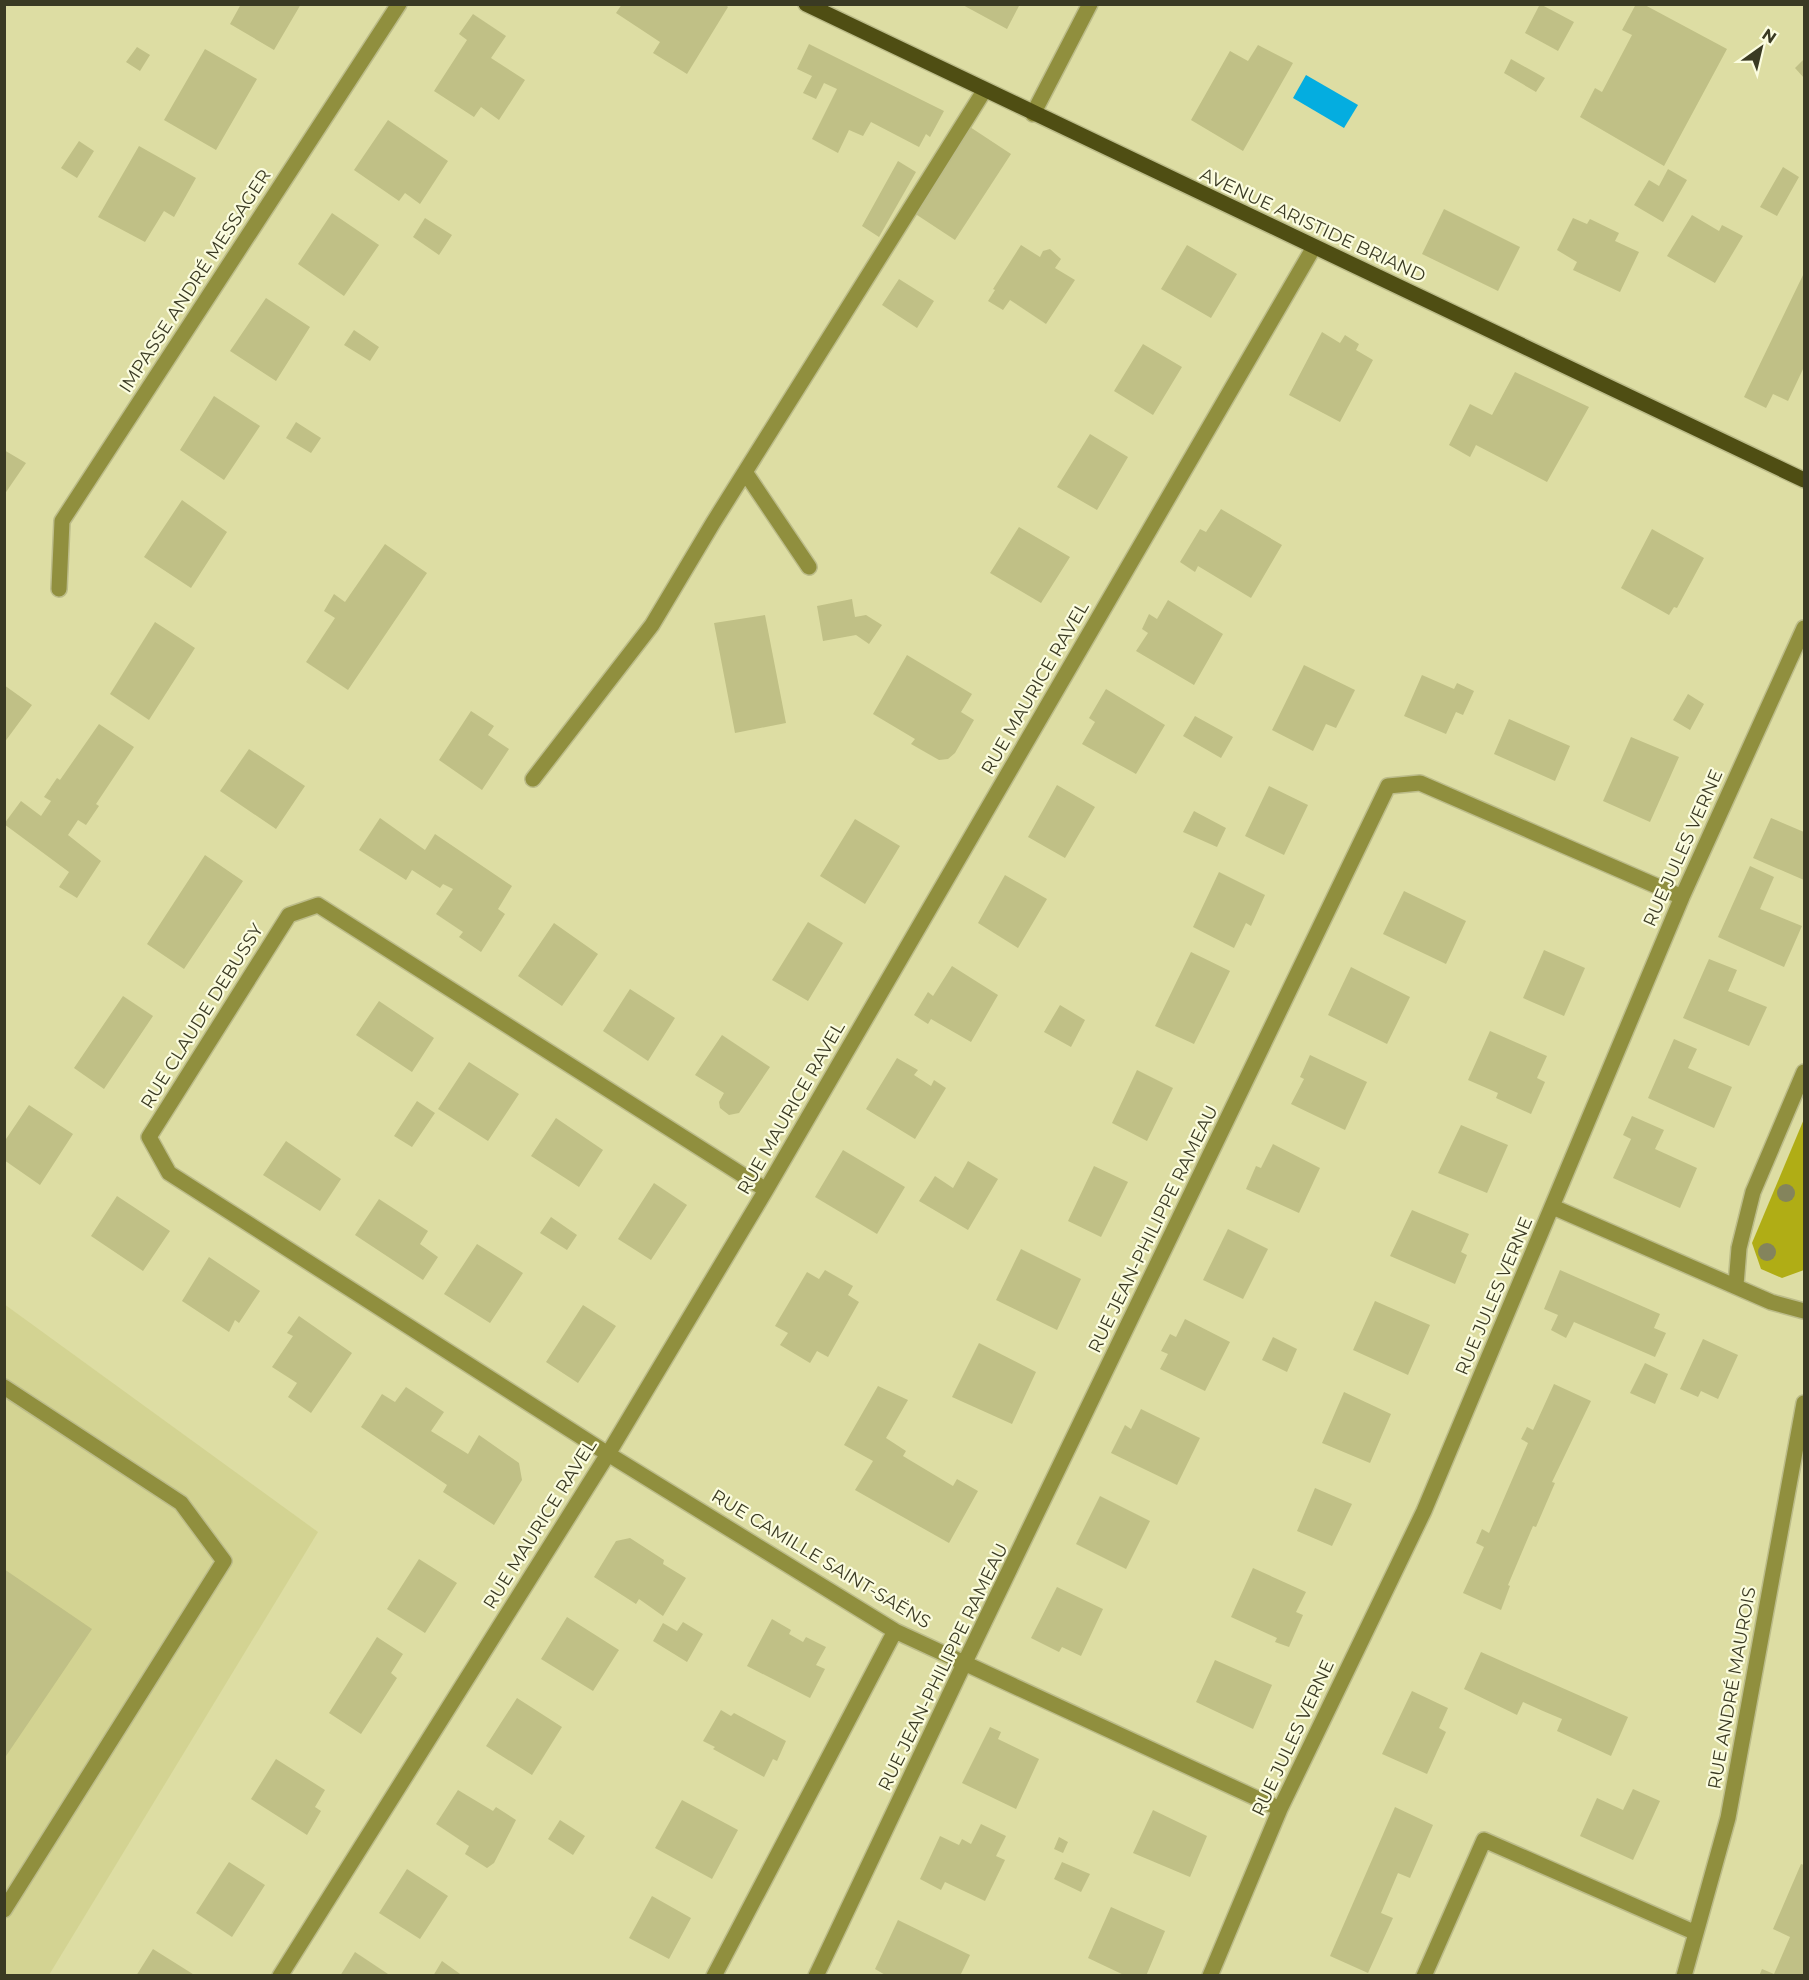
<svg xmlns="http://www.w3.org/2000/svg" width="1809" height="1980" font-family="Montserrat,sans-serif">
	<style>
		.built { fill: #d3d392 }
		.green { fill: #b0ad15 }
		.water { fill: #04ade0 }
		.building { fill: #c0c086 }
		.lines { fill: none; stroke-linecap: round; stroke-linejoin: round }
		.minor-casing { stroke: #bcbc89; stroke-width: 18 }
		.major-casing { stroke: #bcbc89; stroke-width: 18 }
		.minor { stroke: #908f3e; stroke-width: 15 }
		.major { stroke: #4f4e13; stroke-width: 15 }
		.tree { fill: #84845c }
		.labels { text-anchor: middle; stroke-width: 4.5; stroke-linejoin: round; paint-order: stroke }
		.street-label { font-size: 18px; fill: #3a3a23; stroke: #fbfcdf }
	</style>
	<rect width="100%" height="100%" fill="#dddda3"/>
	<path class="built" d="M4,1304L318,1532L49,1975H5Z"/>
	<path class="green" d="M1804,1119V1270L1782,1278L1761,1269L1752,1243Z"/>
	<path class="water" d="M1306,75L1358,105L1344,128L1293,98Z"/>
	<path class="building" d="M241,4H301L274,50L230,24Z
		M622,4H725L728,7L687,74L653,53L660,42L616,13Z
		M961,4H1020L1007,29Z
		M1540,4L1574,22L1558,51L1525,33Z
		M1636,4H1643L1727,49L1664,166L1580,117L1595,88L1602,92L1632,35L1622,30Z
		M473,14L506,36L491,58L525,80L499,120L481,107L474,117L434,91L467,40L459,34Z
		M809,44L944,111L930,137L926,134L919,147L871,122L863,136L849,130L838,153L812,139L837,89L824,83L816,99L803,93L812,76L797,69Z
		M1258,45L1293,63L1243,151L1191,120L1230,51L1248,61Z
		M137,47L150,55L140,71L126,62Z
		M205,49L257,79L216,150L164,120Z
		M1511,59L1545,78L1536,92L1504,73Z
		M1804,59V78L1795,68Z
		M388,120L448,161L420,204L405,193L399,201L354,170Z
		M970,127L1011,154L955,240L914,213Z
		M79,141L94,151L77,178L61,168Z
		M139,146L196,178L174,217L164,211L145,242L98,217Z
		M898,161L916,172L879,237L862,226Z
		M1783,167L1799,177L1777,216L1760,207Z
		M1668,169L1687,180L1663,222L1634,205L1649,180L1659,186Z
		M1444,209L1520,247L1498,291L1422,254Z
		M332,213L379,245L344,296L298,264Z
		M1692,215L1719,231L1722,225L1743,236L1715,283L1667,256Z
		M425,218L452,235L439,255L413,237Z
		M1573,218L1587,224L1590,219L1619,233L1615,241L1639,252L1620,292L1573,270L1577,262L1557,250Z
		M1021,245L1040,257L1043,251L1050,249L1061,259L1055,268L1075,280L1046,324L1010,300L1003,310L988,301L995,290L993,289Z
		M1187,245L1237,274L1211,318L1161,289Z
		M1804,273V367L1788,401L1773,394L1766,408L1744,397Z
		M899,279L934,301L917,328L882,305Z
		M266,298L310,327L276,381L230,351Z
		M354,330L379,347L370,361L344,345Z
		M1322,332L1340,343L1345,335L1359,344L1356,350L1373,360L1340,422L1289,395Z
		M1143,344L1182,367L1153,415L1114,391Z
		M1515,372L1589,407L1547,482L1476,445L1470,457L1449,445L1470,404L1492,415Z
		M214,396L260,426L224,480L180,450Z
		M296,422L321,438L311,453L286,438Z
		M1090,434L1128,457L1097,510L1057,487Z
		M4,450L26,463L4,495Z
		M182,500L227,532L191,588L144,557Z
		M1221,509L1282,545L1251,598L1198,566L1195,572L1180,562L1200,529L1206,532Z
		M1019,527L1070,557L1041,603L990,573Z
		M1652,529L1704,558L1677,608L1674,607L1669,615L1621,588Z
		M385,544L427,573L348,690L306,662L335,618L324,611L334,594L345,602Z
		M852,599L855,617L866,615L882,625L869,644L856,635L823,641L817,606Z
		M1168,600L1223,634L1194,685L1136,651L1148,633L1142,629L1149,614L1157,619Z
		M765,615L786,723L735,733L714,623Z
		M155,622L195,648L149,720L110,694Z
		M907,655L972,694L961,712L974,720L955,753L948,759L939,760L911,744L915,739L873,714Z
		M1304,665L1355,690L1336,728L1326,724L1313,751L1272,730Z
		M1422,675L1454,689L1457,683L1474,691L1463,715L1456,712L1446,734L1404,716Z
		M4,685L32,705L4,743Z
		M1106,689L1165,725L1136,774L1082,744L1095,722L1089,718Z
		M1688,694L1704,704L1690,730L1673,720Z
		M471,711L494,726L488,735L509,749L482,790L439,760Z
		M1195,716L1233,737L1221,758L1183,736Z
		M1509,719L1570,746L1555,781L1494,754Z
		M99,724L134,747L96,804L99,806L86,825L78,820L68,835L101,861L77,898L59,887L69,872L4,824L21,801L41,816L51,801L44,797L57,778L60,780Z
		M1631,737L1679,757L1650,822L1603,801Z
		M249,749L305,786L276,829L220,791Z
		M1057,785L1095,807L1065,858L1028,837Z
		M1269,786L1308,805L1284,855L1245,836Z
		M1194,811L1226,828L1217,847L1183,832Z
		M380,818L425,850L435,834L512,886L498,909L505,914L481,952L459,937L463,932L436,914L453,889L443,884L440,888L412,870L406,880L359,850Z
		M1771,818L1804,832V880L1753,858Z
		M855,819L900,846L865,904L820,876Z
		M205,855L243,881L184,969L147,944Z
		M1750,866L1774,877L1760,909L1802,926L1784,967L1718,937Z
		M1219,872L1265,895L1251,926L1246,923L1234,948L1193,927Z
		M1005,875L1047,899L1018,948L978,923Z
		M1404,891L1466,921L1446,964L1383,934Z
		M808,922L843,943L808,1001L772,980Z
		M554,923L598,954L562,1006L518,976Z
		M1544,950L1585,968L1564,1016L1523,998Z
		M1191,952L1230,971L1194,1044L1155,1026Z
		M1709,959L1737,970L1728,991L1767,1007L1749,1046L1683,1018Z
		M952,966L998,995L971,1042L931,1019L928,1024L914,1015L928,992L933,996Z
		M1351,967L1410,997L1387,1044L1328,1015Z
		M630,989L675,1018L648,1061L603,1031Z
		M123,996L153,1016L104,1089L74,1068Z
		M379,1001L434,1038L412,1072L356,1035Z
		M1060,1005L1085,1020L1071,1047L1044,1032Z
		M1490,1031L1547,1056L1537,1078L1545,1082L1531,1114L1496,1098L1498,1093L1468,1080Z
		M722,1035L770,1067L739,1113L729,1115L720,1108L719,1102L724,1093L695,1075Z
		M1674,1039L1697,1049L1688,1068L1732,1087L1714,1128L1648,1098Z
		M1310,1055L1367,1082L1345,1130L1291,1104L1304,1079L1300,1077Z
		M897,1058L918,1070L914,1075L931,1086L934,1080L946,1088L915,1139L866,1109Z
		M469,1062L519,1094L488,1141L438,1109Z
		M1137,1070L1173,1088L1147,1141L1112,1123Z
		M417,1101L435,1113L412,1147L394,1136Z
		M29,1105L73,1134L40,1185L4,1160V1142Z
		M1632,1116L1664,1130L1655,1149L1697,1168L1680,1208L1613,1178L1631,1139L1623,1135Z
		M556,1118L603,1150L579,1187L531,1156Z
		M1461,1125L1508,1145L1487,1193L1438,1173Z
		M286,1141L341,1179L320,1211L263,1175Z
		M1273,1144L1320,1168L1299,1213L1246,1189L1256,1166L1261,1168Z
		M843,1150L905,1187L877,1234L815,1197Z
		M968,1161L998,1179L968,1230L919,1201L935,1176L953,1188Z
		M1094,1166L1128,1182L1101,1237L1068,1221Z
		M654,1183L687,1205L651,1260L618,1239Z
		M117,1196L170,1231L143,1271L91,1236Z
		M379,1199L428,1231L420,1244L438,1257L423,1280L355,1235Z
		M1412,1210L1469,1234L1461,1252L1467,1255L1455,1284L1390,1256Z
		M551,1217L577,1235L567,1250L540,1233Z
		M1228,1229L1268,1249L1243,1299L1203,1280Z
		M477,1244L523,1273L490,1323L444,1294Z
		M1021,1249L1081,1279L1057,1330L996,1300Z
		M209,1257L260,1291L239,1323L235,1320L229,1332L182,1301Z
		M825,1270L853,1286L848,1295L859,1302L828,1357L817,1351L810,1363L780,1345L788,1333L775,1326L807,1272L819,1279Z
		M1560,1270L1660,1314L1654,1328L1666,1333L1655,1357L1574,1322L1566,1338L1551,1330L1558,1315L1544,1309Z
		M1375,1301L1430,1325L1408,1375L1353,1350Z
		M583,1305L616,1326L578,1383L546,1362Z
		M299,1316L352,1353L311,1413L288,1397L297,1383L272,1367L293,1336L287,1333Z
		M1185,1319L1230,1342L1205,1391L1160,1369L1168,1354L1161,1351L1170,1334L1176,1337Z
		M1273,1337L1297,1349L1287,1372L1262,1360Z
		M1703,1339L1738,1355L1718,1399L1701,1391L1698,1397L1680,1389Z
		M979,1343L1036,1372L1012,1424L952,1397Z
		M1645,1363L1668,1374L1655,1404L1630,1393Z
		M1554,1384L1591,1401L1552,1482L1555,1483L1536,1527L1533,1526L1508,1585L1510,1586L1501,1610L1463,1593L1484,1547L1476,1543L1482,1529L1489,1533L1528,1443L1521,1439L1527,1427L1533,1430Z
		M878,1386L908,1400L886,1438L906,1451L903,1456L953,1486L957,1479L978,1491L949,1543L855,1490L873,1461L844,1445Z
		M406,1387L444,1412L431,1431L468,1454L479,1435L519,1463L522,1480L494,1525L443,1492L447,1485L361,1427L382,1394L395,1402Z
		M1344,1392L1391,1414L1370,1463L1322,1443Z
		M1141,1409L1200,1438L1177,1485L1111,1453L1125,1425L1131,1429Z
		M1315,1488L1352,1504L1332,1546L1297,1531Z
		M1100,1496L1150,1521L1126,1569L1076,1544Z
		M630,1538L664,1560L663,1564L686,1578L663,1616L639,1599L636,1604L594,1577L616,1541Z
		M419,1559L457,1583L425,1633L387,1609Z
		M1253,1568L1306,1592L1296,1612L1303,1615L1289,1647L1275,1642L1277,1638L1231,1617Z
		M4,1569L92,1629L4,1759Z
		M1057,1587L1103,1609L1081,1656L1062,1647L1059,1652L1031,1638Z
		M567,1617L619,1650L593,1691L541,1659Z
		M772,1619L791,1630L789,1634L803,1642L806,1637L826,1647L816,1665L825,1669L810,1698L747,1666Z
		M683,1622L703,1634L687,1662L653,1641L663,1623L677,1631Z
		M377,1637L403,1654L391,1673L397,1678L361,1734L329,1713Z
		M1481,1652L1628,1717L1611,1756L1557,1731L1562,1719L1543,1711L1523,1702L1517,1715L1464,1689Z
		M1215,1660L1272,1685L1253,1729L1196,1702Z
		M1412,1691L1448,1708L1439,1728L1446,1732L1427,1774L1382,1754Z
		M517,1698L562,1727L532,1775L486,1746Z
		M721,1710L731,1716L734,1713L786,1741L777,1761L773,1759L764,1777L713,1749L715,1747L703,1741Z
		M990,1727L1001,1732L998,1739L1039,1759L1016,1809L962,1783Z
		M276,1759L325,1790L315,1807L321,1811L307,1835L251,1799Z
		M1633,1789L1660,1801L1633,1860L1580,1836L1597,1798L1623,1810Z
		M458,1790L493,1811L496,1807L516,1820L494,1863L487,1868L465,1854L469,1846L436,1824Z
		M682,1800L738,1830L712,1879L655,1848Z
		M1395,1807L1433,1825L1410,1878L1398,1873L1381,1913L1393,1918L1368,1973L1330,1956Z
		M1153,1810L1207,1836L1190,1877L1133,1853Z
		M560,1820L585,1836L573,1855L548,1839Z
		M981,1824L1006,1836L996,1856L1005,1860L985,1901L945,1882L941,1890L920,1879L940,1836L959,1845L962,1839L971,1844Z
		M1059,1837L1068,1842L1063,1853L1054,1849Z
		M229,1862L265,1885L232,1937L196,1913Z
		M1062,1862L1090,1874L1081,1892L1054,1879Z
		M1801,1864L1804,1865V1976H1759L1762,1969L1774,1974L1790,1937L1773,1929Z
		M407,1869L448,1896L420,1939L379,1913Z
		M652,1896L691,1918L669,1959L629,1938Z
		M1111,1907L1165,1931L1146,1976H1126L1088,1958Z
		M898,1920L970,1955L960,1976H887L875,1969Z
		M153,1949L196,1976H136Z
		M355,1952L391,1976H340Z
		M442,1961L463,1976H433Z"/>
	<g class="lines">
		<defs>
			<path id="minor" d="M1033,114L1090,4
				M745,472L809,567
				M59,589L62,521L399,4
				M533,779L652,625L713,523L984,91
				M766,1190L318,905L289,915L149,1137L169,1173L608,1454L895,1631L1280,1809
				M1553,1207L1771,1302L1804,1311
				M1736,1285L1739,1248L1753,1192L1804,1072
				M4,1387L181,1503L224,1561L4,1910
				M280,1976L608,1454L766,1190L1314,247
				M714,1976L895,1631
				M816,1976L964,1664L1388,786L1420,783L1682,897
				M1210,1976L1280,1809L1424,1511L1682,897L1804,628
				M1424,1976L1484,1840L1696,1933
				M1684,1976L1728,1818L1804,1403"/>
			<path id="major" d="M806,4L1804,480"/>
		</defs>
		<use href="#minor" class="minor-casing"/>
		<use href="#major" class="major-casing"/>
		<use href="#minor" class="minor"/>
		<use href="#major" class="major"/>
	</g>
	<g class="tree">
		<circle cx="1786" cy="1193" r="9"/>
		<circle cx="1767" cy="1252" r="9"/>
	</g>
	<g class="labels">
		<g class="street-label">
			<text transform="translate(1313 225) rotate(25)" y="6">AVENUE ARISTIDE BRIAND</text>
			<text transform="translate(195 281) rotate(-57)" y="6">IMPASSE ANDRÉ MESSAGER</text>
			<text transform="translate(1035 688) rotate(-60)" y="6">RUE MAURICE RAVEL</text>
			<text transform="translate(1683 848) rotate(-66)" y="6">RUE JULES VERNE</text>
			<text transform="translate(202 1016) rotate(-58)" y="6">RUE CLAUDE DEBUSSY</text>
			<text transform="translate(791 1108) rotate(-60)" y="6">RUE MAURICE RAVEL</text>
			<text transform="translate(1153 1229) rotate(-64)" y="6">RUE JEAN-PHILIPPE RAMEAU</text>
			<text transform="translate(1494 1296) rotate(-67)" y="6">RUE JULES VERNE</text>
			<text transform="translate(540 1524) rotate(-58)" y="6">RUE MAURICE RAVEL</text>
			<text transform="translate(821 1559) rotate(31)" y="6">RUE CAMILLE SAINT-SAËNS</text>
			<text transform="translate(943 1667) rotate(-64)" y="6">RUE JEAN-PHILIPPE RAMEAU</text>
			<text transform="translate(1732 1688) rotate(-80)" y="6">RUE ANDRÉ MAUROIS</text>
			<text transform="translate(1293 1738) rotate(-65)" y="6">RUE JULES VERNE</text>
		</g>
	</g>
	<rect width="1809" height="1980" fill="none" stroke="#3a3a23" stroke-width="12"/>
	<g transform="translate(1761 48) rotate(34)" stroke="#fbfcdf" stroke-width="4.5" paint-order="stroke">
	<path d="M0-4.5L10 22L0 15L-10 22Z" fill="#3a3a23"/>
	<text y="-9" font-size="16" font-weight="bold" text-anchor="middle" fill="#3a3a23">N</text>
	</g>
</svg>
